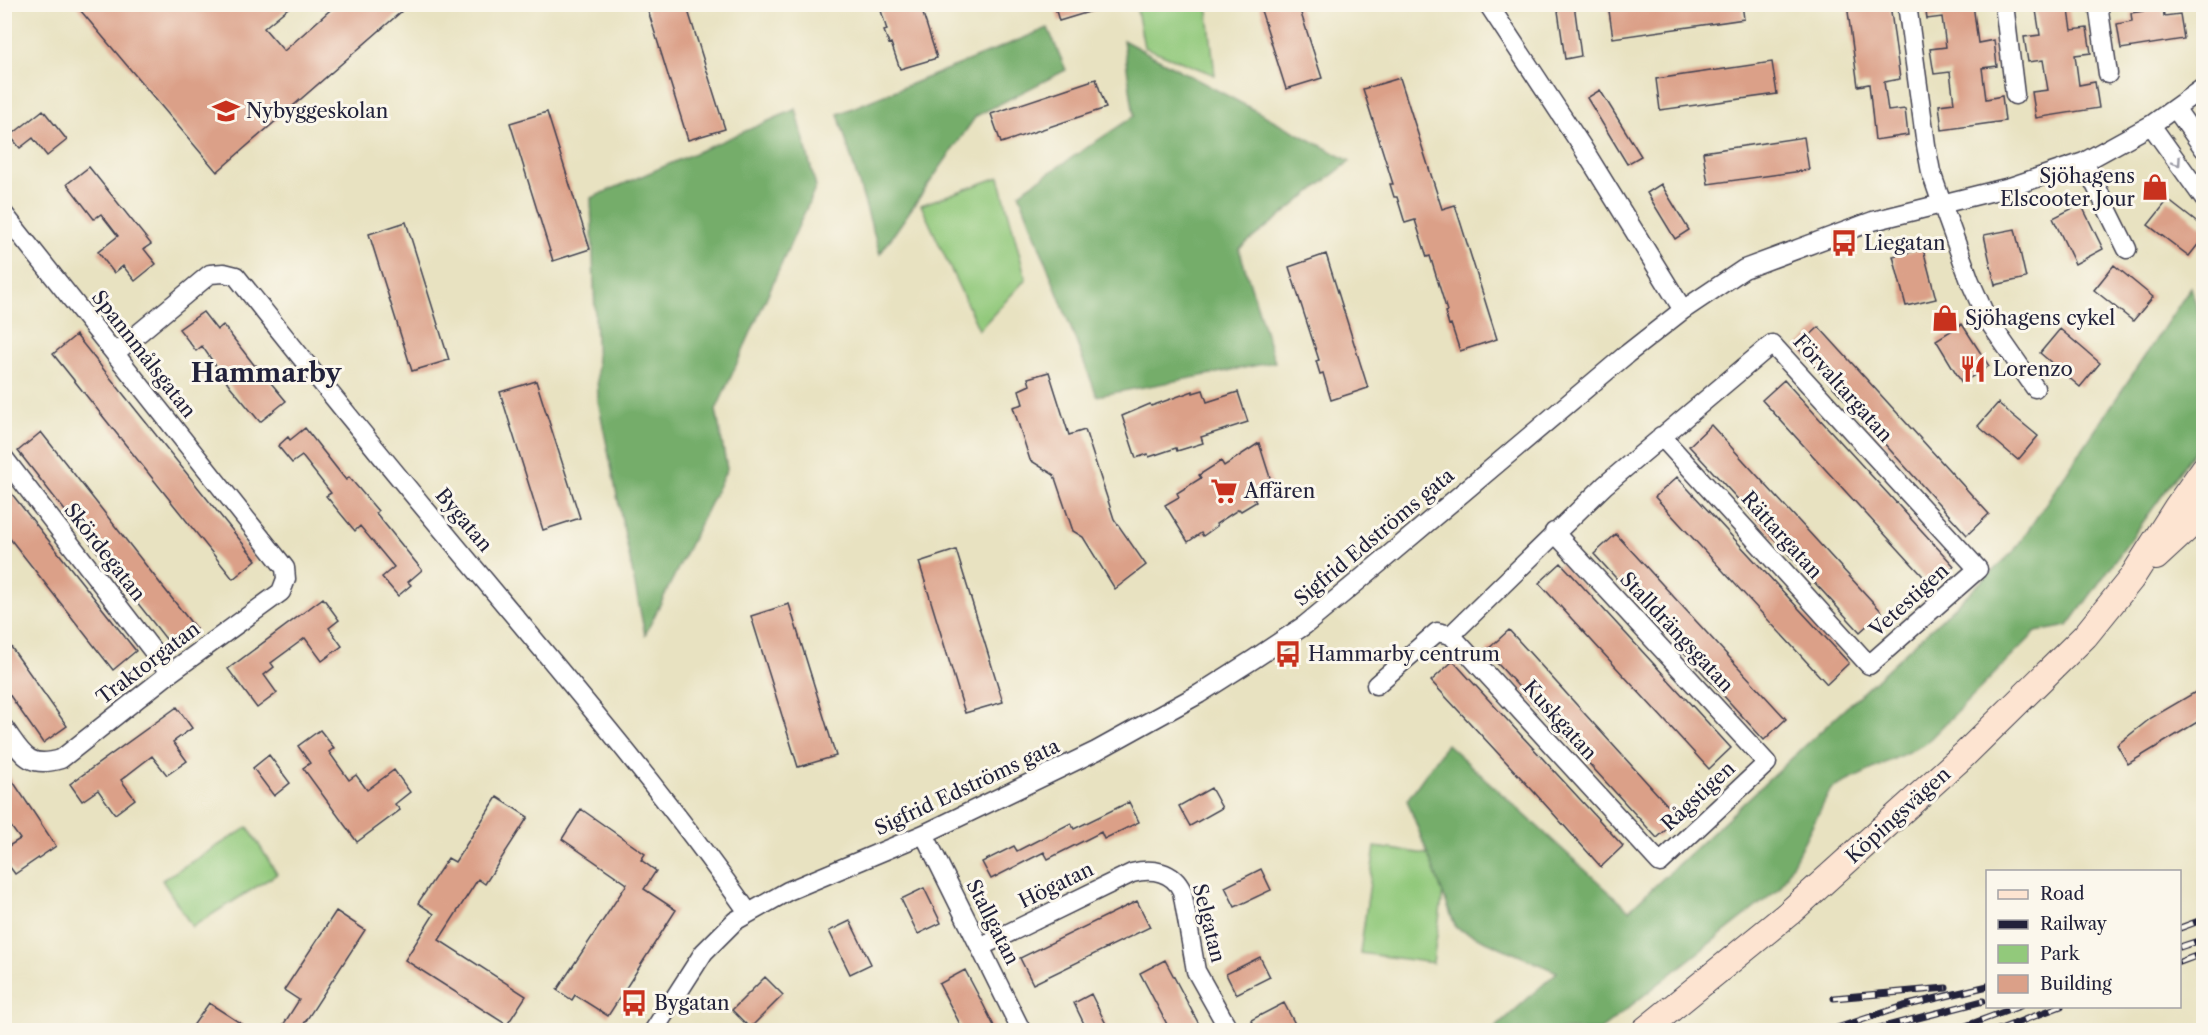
<svg xmlns="http://www.w3.org/2000/svg" width="2208" height="1035" font-family="'Libre Caslon Text',serif">
	<style>
		.green { fill: #92c97b; stroke: #5a765b; stroke-width: 1.5 }
		.forest { fill: #75ad6b; stroke: #4c6853; stroke-width: 1.5 }
		.building { fill: #dba088 }
		.lines { fill: none; stroke-linecap: round; stroke-linejoin: round }
		.minor-casing { stroke: #403f4f; stroke-width: 21 }
		.secondary-casing { stroke: #403f4f; stroke-width: 28 }
		.minor { stroke: #fff; stroke-width: 18 }
		.secondary { stroke: #fde4d1; stroke-width: 26 }
		.rail-casing { stroke: #22223b; stroke-width: 7 }
		.rail { stroke: #fbf7ec; stroke-width: 4.5; stroke-dasharray: 14; stroke-linecap: butt }
		.oneway { stroke: #9c9ca7 }
		.labels { text-anchor: middle; stroke-width: 6; stroke-linejoin: round; paint-order: stroke }
		.poi-label { font-size: 20px; fill: #22223b; stroke: #fbf7ec; text-anchor: start }
		.street-label { font-size: 20px; fill: #22223b; stroke: #fbf7ec }
		.district-label { font-size: 26px; font-weight: bold; fill: #22223b; stroke: #fbf7ec }
	</style>
	<rect width="100%" height="100%" fill="#fbf7ec"/>
	<filter id="ink" filterUnits="userSpaceOnUse"><feTurbulence type="fractalNoise" baseFrequency=".0167" numOctaves="2"/><feDisplacementMap in="SourceGraphic" scale="12" xChannelSelector="R" yChannelSelector="G"/><feConvolveMatrix kernelMatrix="1 2 1 2 8 2 1 2 1" color-interpolation-filters="sRGB"/></filter>
	<filter id="wash" filterUnits="userSpaceOnUse"><feTurbulence type="fractalNoise" baseFrequency=".008" numOctaves="4" result="noise"/><feDisplacementMap in="SourceGraphic" scale="24" xChannelSelector="R" yChannelSelector="G"/><feGaussianBlur stdDeviation="1.35" result="paint"/><feColorMatrix in="noise" values="0 0 0 0 0 0 0 0 0 0 0 0 0 0 0 0 0 1.4 0 .05"/><feComposite in="paint" operator="in"/></filter>
	<g filter="url(#wash)">
		<rect width="100%" height="100%" fill="#e8e2c1"/>
		<path class="green" d="M1136,5H1207L1215,75L1144,47Z
			M999,177L1026,279L979,330L921,205Z
			M248,827L277,874L192,927L162,880Z
			M1375,847L1448,857L1433,963L1360,953Z"/>
		<path class="forest" d="M1048,28L1066,70L976,116L880,254L838,114Z
			M1123,40L1350,161L1239,249L1275,362L1097,396L1019,193L1134,116Z
			M796,109L816,187L716,410L727,469L645,635L598,401L591,198Z
			M2191,287L2203,329V439L2068,626L2036,632L1925,744L1831,789L1780,888L1600,1030H1493L1557,972L1456,928L1407,800L1447,744L1629,910L2014,551Z"/>
		<g id="blocks">
			<path class="building" d="M75,4H293L264,28L284,51L337,4H410L217,172Z
				M646,4H686L725,129L688,140Z
				M879,4H920L937,58L900,69L891,43L889,44L884,31L887,30Z
				M1054,4H1101L1102,8L1059,21Z
				M1259,4H1298L1322,78L1286,89Z
				M1557,4H1574L1581,56L1565,59Z
				M1608,4H1742L1744,19L1613,38Z
				M1847,4H1890L1900,79L1884,82L1888,111L1905,109L1908,135L1875,140L1869,84L1858,86Z
				M1925,4H1973L1978,43L1994,40L1997,66L1982,68L1986,99L2002,96L2005,121L1942,130L1939,105L1954,103L1950,72L1934,74L1930,49L1946,47L1942,17L1927,19Z
				M2035,4H2068L2072,30L2087,28L2091,53L2075,55L2079,85L2095,82L2099,108L2036,118L2032,92L2048,90L2043,60L2028,62L2024,37L2040,35Z
				M2163,8L2164,16L2180,14L2184,39L2121,49L2117,24L2132,21L2131,13Z
				M1772,62L1777,94L1660,110L1656,79Z
				M1400,78L1442,209L1455,205L1497,339L1460,351L1451,324L1449,325L1445,312L1447,311L1430,256L1427,257L1415,220L1405,223L1397,197H1394L1390,184H1393L1363,89Z
				M1096,79L1106,108L1001,143L991,114Z
				M1600,90L1641,156L1627,164L1587,98Z
				M43,110L67,140L47,156L33,138L20,148L10,136Z
				M547,112L590,249L553,261L510,123Z
				M1804,137L1809,170L1708,184L1703,152Z
				M89,167L151,244L144,249L156,264L135,281L123,266L114,273L98,252L118,236L101,214L94,219L67,184Z
				M1661,184L1689,230L1675,239L1647,193Z
				M2168,200L2204,228V237L2189,256L2148,225Z
				M2081,204L2103,249L2075,264L2053,218Z
				M406,222L449,360L412,371L369,234Z
				M2015,229L2026,278L1995,285L1984,235Z
				M1923,249L1936,299L1906,306L1893,256Z
				M1326,254L1368,388L1331,400L1323,373L1320,374L1316,361L1319,360L1289,267Z
				M2114,265L2153,297L2133,321L2094,290Z
				M203,312L217,330L223,325L255,366L256,365L286,401L260,422L230,386L202,346L196,351L179,329Z
				M1962,324L1989,366L1962,383L1936,340Z
				M1819,327L1989,514L1967,535L1797,347Z
				M2060,329L2100,363L2080,387L2040,353Z
				M76,335L256,560L233,579L53,354Z
				M1049,372L1069,435L1085,430L1114,519L1146,565L1115,589L1083,537L1073,531L1054,475L1030,460L1013,407L1023,404L1019,390L1030,385L1028,378Z
				M1784,380L1954,566L1932,586L1762,400Z
				M536,381L580,518L543,530L500,392Z
				M1203,390L1207,402L1238,392L1248,422L1201,437L1203,443L1177,451L1176,448L1149,457L1148,454L1136,458L1122,416L1150,404L1151,406L1193,391V393Z
				M1998,403L2038,436L2018,460L1978,426Z
				M1711,425L1882,612L1860,632L1689,446Z
				M305,428L346,480L349,477L378,511L376,513L422,570L408,582L411,585L398,596L382,577L394,567L360,526L355,531L326,496L331,493L302,456L292,463L278,446L288,437L290,440Z
				M41,432L196,629L173,648L18,451Z
				M1259,443L1273,487L1254,499L1256,502L1241,511L1239,509L1216,524L1217,526L1203,536L1201,533L1188,542L1165,505L1179,497L1177,493L1201,478L1199,475L1221,461L1224,466Z
				M1677,477L1849,663L1827,684L1655,497Z
				M4,484L136,651L113,670L4,531Z
				M1616,534L1786,719L1764,740L1594,554Z
				M956,550L1003,702L965,713L919,562Z
				M1561,563L1731,748L1709,769L1539,583Z
				M323,598L339,620L329,628L342,646L322,661L305,638L271,663L274,667L264,675L277,693L257,708L228,669Z
				M789,604L836,756L798,767L751,616Z
				M1509,630L1679,818L1657,838L1486,651Z
				M4,637L67,726L43,743L4,687Z
				M1453,661L1623,846L1601,867L1534,792L1431,681Z
				M2204,687V718L2128,764L2117,745L2151,718Z
				M177,707L192,728L173,742L187,761L167,775L152,756L121,780L135,799L115,814L98,790L82,801L70,784Z
				M320,730L334,748L329,752L349,780L356,775L367,790L394,770L410,792L395,804L400,810L357,842L303,768L310,763L298,746Z
				M269,755L290,783L274,796L253,768Z
				M4,768L56,846L15,874L4,859V849L20,839L4,817Z
				M1211,788L1222,808L1190,826L1179,806Z
				M497,797L528,817L485,884L478,879L439,940L526,996L507,1025L405,960L434,914L418,903L448,858L455,862Z
				M1129,802L1139,822L1104,839L1101,832L1048,859L1044,852L991,879L982,862L1014,846L1017,851L1071,823L1074,829Z
				M581,809L645,854L641,860L656,871L644,889L676,910L608,1016L575,995L572,1000L557,990L627,884L562,839Z
				M1261,869L1271,890L1235,907L1225,887Z
				M924,888L941,923L918,934L901,899Z
				M1137,901L1150,927L1033,984L1020,958Z
				M336,911L365,930L300,1030H280L299,1000L284,990Z
				M850,921L871,964L850,974L829,931Z
				M1260,957L1270,977L1236,994L1226,974Z
				M1165,960L1202,1030H1170L1140,973Z
				M965,970L983,1004L996,1030H963L939,984Z
				M765,977L783,995L750,1028L732,1010Z
				M1091,994L1109,1030H1087L1074,1003Z
				M209,1003L251,1030H190Z
				M1284,1003L1295,1024L1282,1030H1256L1251,1020Z"/>
		</g>
	</g>
	<g filter="url(#ink)">
		<use href="#blocks" fill-opacity="0" stroke="#403f4f" stroke-width="1.5"/>
		<g class="lines">
			<defs>
				<path id="minor" d="M1488,4L1581,145L1683,310
					M1907,4L1926,145L1931,172L1942,204L1970,281L1987,319L2035,388
					M2004,4L2015,95
					M2098,4L2108,74
					M2175,108L2204,149
					M2151,125L2204,199
					M2084,162L2127,249
					M4,214L285,568L286,579L281,592L170,673L61,759C27,769 23,754 4,728
					M115,353L210,274L224,273L236,276C318,379 401,481 486,582C576,690 667,797 748,912
					M4,458L170,673
					M1451,635L1605,485L1772,344L1978,569L1869,665L1661,436
					M1451,635L1660,863L1767,763L1554,532
					M1376,685L1437,632L1451,635
					M924,834L1021,1030
					M980,947L1132,873C1152,868 1173,871 1182,891L1196,971L1229,1030
					M654,1030L704,952L735,921L788,891L924,834L1096,751L1199,694L1254,659L1305,625L1357,582L1627,354L1683,310L1744,269L1873,221L2010,187L2084,162L2151,125L2204,87"/>
				<path id="secondary" d="M2156,557L2195,521L2204,511
					M1645,1030L1789,913L1964,755L2085,636L2131,579L2177,507L2204,469"/>
			</defs>
			<use href="#minor" class="minor-casing"/>
			<use href="#secondary" class="secondary-casing"/>
			<use href="#minor" class="minor"/>
			<use href="#secondary" class="secondary"/>
			<defs>
				<path id="rail" d="M2180,928L2204,919
					M2180,947L2204,939
					M2180,962L2204,953
					M1834,998L1946,988
					M1831,1030L1904,1006L1988,986
					M1872,1030L1983,1001
					M1955,1030L2020,1006
					M1998,1030L2061,1006"/>
			</defs>
			<use href="#rail" class="rail-casing"/>
			<use href="#rail" class="rail"/>
		</g>
		<defs><path id="oneway-chevron" d="M-2-3.5L2.5 0L-2 3.5" fill="none" stroke-width="1.6" stroke-linecap="round" stroke-linejoin="round" transform="scale(1.5)"/></defs>
		<use class="oneway" href="#oneway-chevron" transform="translate(2177 162) rotate(55)"/>
	</g>
	<defs>
		<symbol id="school-bare" viewBox="-9 -9 18 18"><path d="M0-5L7-2L0 1L-7-2ZM-4 1L0 2.5L4 1V4Q0 6-4 4Z" fill="#c8321e" stroke="#fbf7ec" stroke-width="2.5" paint-order="stroke"/></symbol>
		<symbol id="shop-bare" viewBox="-9 -9 18 18"><path d="M-5-2.5h2.3a2.7 3.5 0 0 1 5.4 0H5L5.5 6h-11ZM-1.5-2.5h3a1.5 2.3 0 0 0-3 0Z" fill="#c8321e" stroke="#fbf7ec" stroke-width="2.5" paint-order="stroke"/></symbol>
		<symbol id="bus-bare" viewBox="-9 -9 18 18"><path d="M-5-6H5V4H4V6H2V4H-2V6H-4V4H-5ZM-3.5-4V0h7V-4ZM-3.5 1.2v1.5H-2V1.2ZM2 1.2v1.5H3.5V1.2Z" fill="#c8321e" stroke="#fbf7ec" stroke-width="2.5" paint-order="stroke"/></symbol>
		<symbol id="restaurant-bare" viewBox="-9 -9 18 18"><path d="M-5-6h1v4h1v-4h1v4h1v-4h1v5L-1.5 .5V6h-2V.5L-5-1ZM5-6V6H3V1.5H1.5Q1.5-4 5-6Z" fill="#c8321e" stroke="#fbf7ec" stroke-width="2.5" paint-order="stroke"/></symbol>
		<symbol id="supermarket-bare" viewBox="-9 -9 18 18"><path d="M-6-5.5h2.5l.6 2H6L4.5 2H-2.5L-4.4-4H-6ZM-1.5 3.2a1.3 1.3 0 1 0 .1 0ZM3 3.2a1.3 1.3 0 1 0 .1 0Z" fill="#c8321e" stroke="#fbf7ec" stroke-width="2.5" paint-order="stroke"/></symbol>
	</defs>
	<g fill-rule="evenodd">
		<use href="#school-bare" x="207" y="92" width="38" height="38"/>
		<use href="#shop-bare" x="2136" y="168" width="38" height="38"/>
		<use href="#bus-bare" x="1825" y="224" width="38" height="38"/>
		<use href="#shop-bare" x="1926" y="299" width="38" height="38"/>
		<use href="#restaurant-bare" x="1954" y="350" width="38" height="38"/>
		<use href="#supermarket-bare" x="1205" y="472" width="38" height="38"/>
		<use href="#bus-bare" x="1269" y="635" width="38" height="38"/>
		<use href="#bus-bare" x="615" y="984" width="38" height="38"/>
	</g>
	<g class="labels">
		<g class="poi-label">
			<text x="246" y="118">Nybyggeskolan</text>
			<text x="2135" y="183" text-anchor="end">Sjöhagens<tspan x="2135" dy="23">Elscooter Jour</tspan></text>
			<text x="1864" y="250">Liegatan</text>
			<text x="1965" y="325">Sjöhagens cykel</text>
			<text x="1993" y="376">Lorenzo</text>
			<text x="1244" y="498">Affären</text>
			<text x="1308" y="661">Hammarby centrum</text>
			<text x="654" y="1010">Bygatan</text>
		</g>
		<g class="street-label">
			<text transform="translate(144 354) rotate(52)" y="7">Spannmålsgatan</text>
			<text transform="translate(1843 388) rotate(48)" y="7">Förvaltargatan</text>
			<text transform="translate(464 520) rotate(50)" y="7">Bygatan</text>
			<text transform="translate(1782 535) rotate(48)" y="7">Rättargatan</text>
			<text transform="translate(1374 537) rotate(-40)" y="7">Sigfrid Edströms gata</text>
			<text transform="translate(105 552) rotate(52)" y="7">Skördegatan</text>
			<text transform="translate(1909 600) rotate(-42)" y="7">Vetestigen</text>
			<text transform="translate(1677 632) rotate(47)" y="7">Stalldrängsgatan</text>
			<text transform="translate(148 663) rotate(-37)" y="7">Traktorgatan</text>
			<text transform="translate(1560 720) rotate(48)" y="7">Kuskgatan</text>
			<text transform="translate(967 787) rotate(-25)" y="7">Sigfrid Edströms gata</text>
			<text transform="translate(1698 796) rotate(-43)" y="7">Rågstigen</text>
			<text transform="translate(1898 815) rotate(-42)" y="7">Köpingsvägen</text>
			<text transform="translate(1056 885) rotate(-26)" y="7">Högatan</text>
			<text transform="translate(993 922) rotate(63)" y="7">Stallgatan</text>
			<text transform="translate(1209 923) rotate(76)" y="7">Selgatan</text>
		</g>
		<g class="district-label">
			<text x="266" y="382">Hammarby</text>
		</g>
	</g>
	<rect width="2208" height="1035" fill="none" stroke="#fbf7ec" stroke-width="24"/>
	<rect x="1986" y="870" width="195" height="138" fill="#fbf7ec" stroke="#a4a2a5" stroke-width="1.5"/>
	<rect x="1998" y="890" width="30" height="9" fill="#fde4d1" stroke="#a4a2a5" stroke-width="1.5"/>
	<text x="2040" y="900" font-size="18" fill="#22223b">Road</text>
	<rect x="1998" y="920" width="30" height="9" fill="#22223b" stroke="#a4a2a5" stroke-width="1.5"/>
	<text x="2040" y="930" font-size="18" fill="#22223b">Railway</text>
	<rect x="1998" y="945" width="30" height="18" fill="#92c97b" stroke="#a4a2a5" stroke-width="1.5"/>
	<text x="2040" y="960" font-size="18" fill="#22223b">Park</text>
	<rect x="1998" y="975" width="30" height="18" fill="#dba088" stroke="#a4a2a5" stroke-width="1.5"/>
	<text x="2040" y="990" font-size="18" fill="#22223b">Building</text>
</svg>
